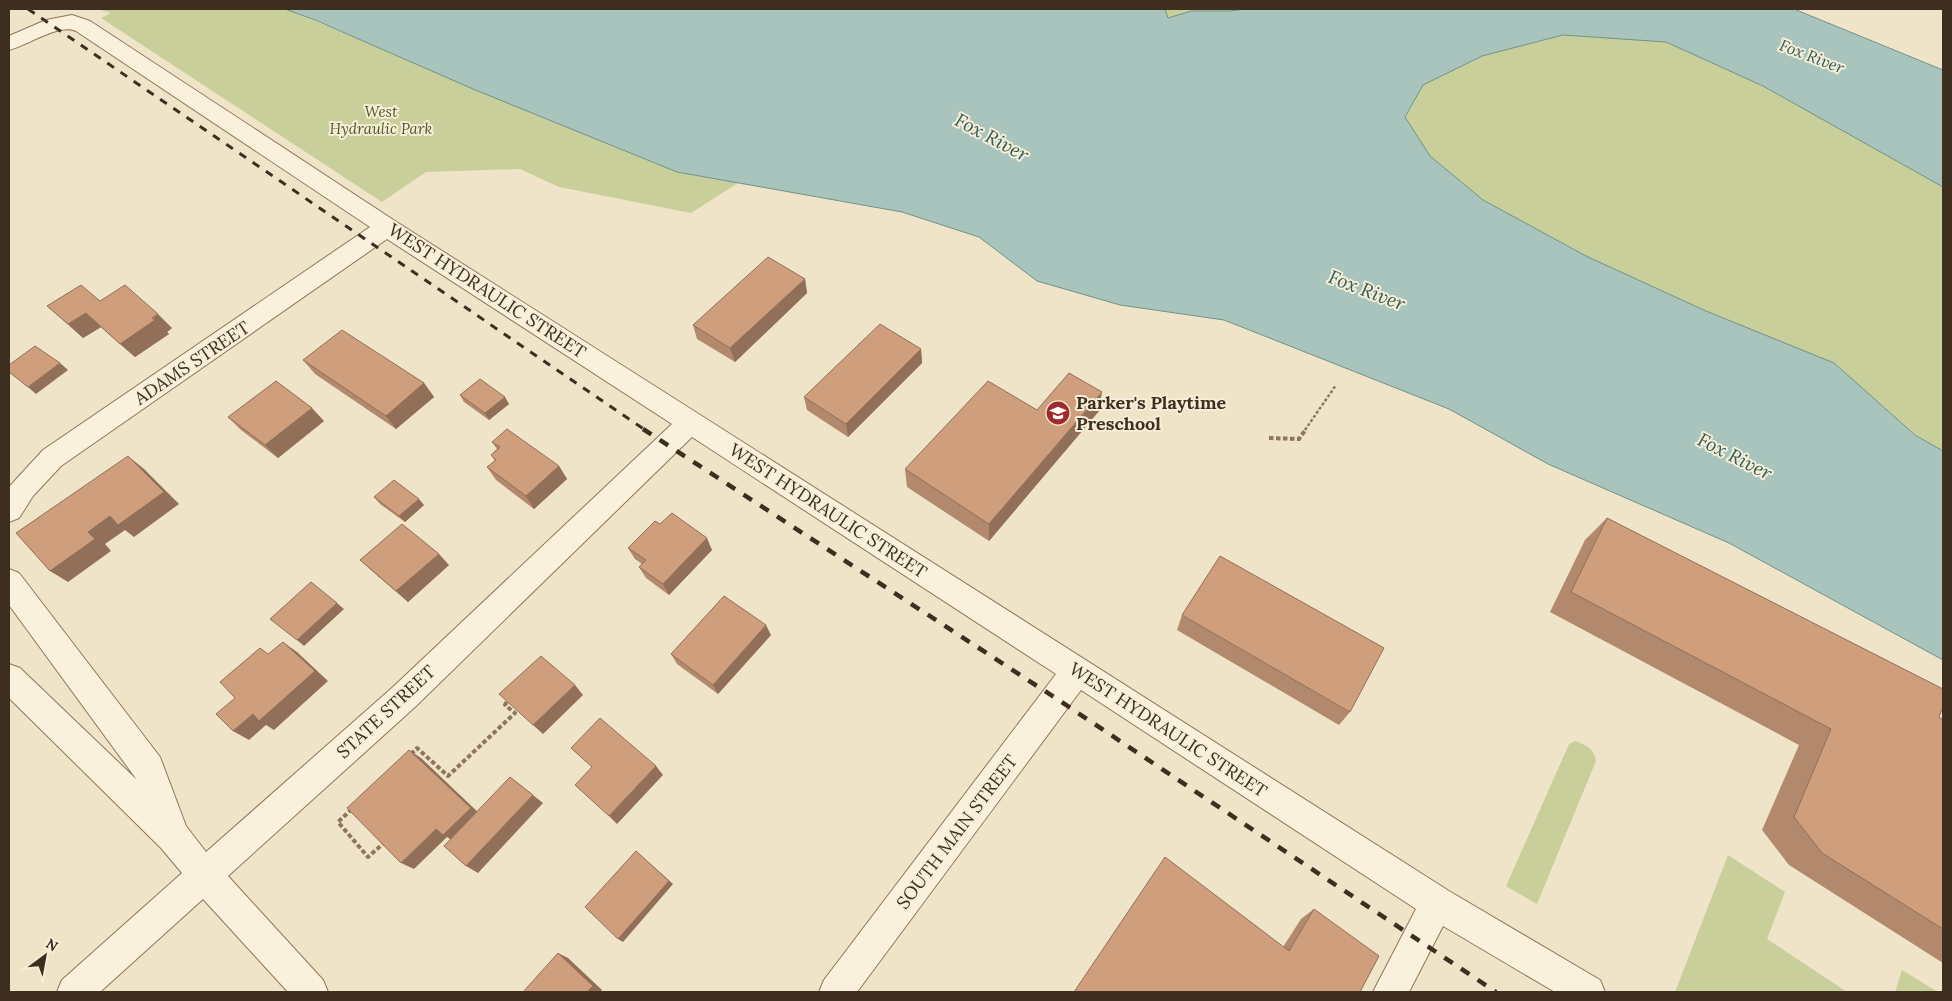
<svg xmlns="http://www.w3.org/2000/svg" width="1952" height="1001" font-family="Lora,serif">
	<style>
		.green { fill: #c9cf9b }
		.water { fill: #a9c4bc; stroke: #6f938a }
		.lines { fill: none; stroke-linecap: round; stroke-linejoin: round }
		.minor-casing { stroke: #8d765c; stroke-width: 2 }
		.path-far1 { stroke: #8d765c; stroke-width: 2.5; stroke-dasharray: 3 2; stroke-linecap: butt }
		.path { stroke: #8d765c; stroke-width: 4; stroke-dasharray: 4.5 2.5; stroke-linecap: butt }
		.minor { fill: #faf1dc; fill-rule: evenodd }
		.rail-far1 { stroke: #3d2e20; stroke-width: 3; stroke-dasharray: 8 8; stroke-linecap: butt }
		.rail { stroke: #3d2e20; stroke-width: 4.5; stroke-dasharray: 10 10; stroke-linecap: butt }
		.wall { fill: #b2896c }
		.shaded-wall { fill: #916f58 }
		.building { fill: #cf9f7d; stroke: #916f58 }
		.labels { text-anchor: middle; stroke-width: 4; stroke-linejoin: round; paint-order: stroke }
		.far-park-label { font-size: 15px; font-style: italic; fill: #4d5a26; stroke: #f7eed8 }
		.far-water-label { font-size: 16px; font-style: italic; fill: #2f5d5a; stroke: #f7eed8 }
		.street-label { font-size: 18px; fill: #3d2e20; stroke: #f7eed8 }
		.poi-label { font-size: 18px; font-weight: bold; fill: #3d2e20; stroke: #f7eed8; text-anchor: start }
		.water-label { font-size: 19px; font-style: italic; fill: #2f5d5a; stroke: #f7eed8 }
	</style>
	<rect width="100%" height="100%" fill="#f0e4c8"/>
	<path class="green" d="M97,9H286L677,172L738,183L691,213L559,187L520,169L426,172L382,202L101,18L111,13Z
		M1165,9H1245L1229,11H1191L1168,18Z
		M1563,35L1666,42L1763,86L1943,186V451L1706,311L1586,256L1483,200L1430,156L1405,117L1423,85L1482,56Z
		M1575,741C1587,745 1594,749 1596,761L1537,904L1506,886L1569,744Z
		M1728,855L1785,892L1767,939L1847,992H1675Z
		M1902,970L1938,992H1895Z"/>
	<path class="water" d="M285,9H1165L1168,18L1191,11H1229L1245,9H1794L1943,70V187L1763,86L1666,42L1563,35L1482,56L1423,85L1405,117L1430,156L1483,200L1586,256L1706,311L1834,363L1915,435L1943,451V660L1729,543L1548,464L1449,409L1224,320L1120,305L1037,281L979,237L902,212L677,172L473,89L315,20Z"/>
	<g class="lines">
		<defs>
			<path id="minor" d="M72,15L90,21L395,221L1449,891L1600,980L1605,992H1555L1443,926L1409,992H1373L1416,909L1081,690L857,992H819L824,980L1056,674L692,437L415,707L228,876L323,980L328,992H288L203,899L100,992H57L62,980L182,873L161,848L9,698V664L20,668L137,780L9,605V569L19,573L160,757L186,826L206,852L393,687L672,424L387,239L61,466L33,496L19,518L9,522V487L43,450L370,227L76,31C59,23 27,46 9,50V36L46,20Z"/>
		</defs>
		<use href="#minor" class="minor-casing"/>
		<path class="path-far1" d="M1305,430L1336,385"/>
		<path class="path" d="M1269,438L1299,439L1306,429
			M411,754L417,748L448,776L515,713L505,705L508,699
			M352,809L338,822L368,857L386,841"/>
		<use href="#minor" class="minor"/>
		<path class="rail-far1" d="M28,9L645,430"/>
		<path class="rail" d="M643,429L1057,699L1496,992"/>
	</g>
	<path class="wall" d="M805,279L807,293L735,362L697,339L693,325Z
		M100,301L172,328L167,332L169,334L135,357L101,327L83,338L47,306Z
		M921,349L922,363L848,437L807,410L804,397Z
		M303,360L424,383L434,397L396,429L315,374Z
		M460,395L509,404L489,420L464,402Z
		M1037,410L1099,411L989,541L907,487L905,469Z
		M228,417L324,421L278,458L241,430Z
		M492,442L559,466L567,479L534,509L496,480L487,467L495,461L491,455L497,449Z
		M374,497L424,505L405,522L380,504Z
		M1607,518L1943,720V963L1789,865L1762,830L1799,745L1550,612L1585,540Z
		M660,524L712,550L669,595L646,578L639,567L642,564L635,559L628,548Z
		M360,560L449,565L408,602L372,571Z
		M1182,615L1350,712L1339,725L1177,630Z
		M771,635L718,694L677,664L671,654Z
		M1314,909L1360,992H1074L1283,947L1301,919Z"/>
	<path class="shaded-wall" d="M805,279L807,293L735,362L730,348Z
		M86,313L101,327L83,338L68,324Z
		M158,314L172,328L167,332L169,334L135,357L120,344Z
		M921,349L922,363L848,437L846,424Z
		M60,363L68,370L36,394L28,387Z
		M424,383L434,397L396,429L386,416Z
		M1102,392L1099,411L989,541V524Z
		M505,397L509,404L489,420L485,413Z
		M312,408L324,421L278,458L265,445Z
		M128,456L144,469L179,504L134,537L125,530L105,544L111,551L68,582L50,571L88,532Z
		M559,466L567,479L534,509L526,496Z
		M419,499L424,505L405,522L399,516Z
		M707,538L712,550L669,595L663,584Z
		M439,554L449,565L408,602L396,591Z
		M337,603L344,609L304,646L297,640Z
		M766,625L771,635L718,694L713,685Z
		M283,642L297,652L328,681L274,730L266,725L249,740L233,731Z
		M575,685L583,695L543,734L533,725Z
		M409,750L421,758L482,816L455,842L447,837L414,869L401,863L436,829Z
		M656,766L663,775L617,824L609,816Z
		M510,777L543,803L478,873L466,866Z
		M636,851L673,884L623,942L618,939Z
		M558,953L568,958L602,990L600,992H587Z"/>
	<path class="building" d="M768,257L805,279L730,348L693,325Z
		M81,285L100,301L125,285L158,314L152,318L155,320L120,344L86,313L68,324L47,306Z
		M880,324L921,349L846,424L804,397Z
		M342,330L424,383L386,416L303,360Z
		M35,346L60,363L28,387L9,372V365Z
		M1069,373L1102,392L989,524L905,469L988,381L1037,410Z
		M480,379L505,397L485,413L460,395Z
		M276,381L312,408L265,445L228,417Z
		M507,429L559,466L526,496L487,467L496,460L491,455L500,447L492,442Z
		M128,456L164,492L118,525L110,516L88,532L95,539L50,571L16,533Z
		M394,480L419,499L399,516L374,497Z
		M672,513L707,538L663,584L639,567L646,560L628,548L655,521L660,524Z
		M1607,518L1943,689V707L1939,717L1943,720V929L1822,853L1794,817L1831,729L1571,592Z
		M402,524L439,554L396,591L360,560Z
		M1220,556L1384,648L1350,712L1182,615Z
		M311,582L337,603L297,640L270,619Z
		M724,596L766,625L713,685L671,654Z
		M283,642L315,671L259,721L253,714L233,731L216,714L235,698L220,682L260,648L268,654Z
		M541,656L575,685L533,725L499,694Z
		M600,718L656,766L609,816L575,785L592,767L571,748Z
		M409,750L471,808L443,835L436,829L401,863L347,808Z
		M510,777L533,795L466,866L444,846Z
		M636,851L669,881L618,939L585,907Z
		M1165,857L1289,951L1314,909L1379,956L1360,992H1074Z
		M558,953L593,986L587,992H523Z"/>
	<defs>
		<symbol id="school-disc" viewBox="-11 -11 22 22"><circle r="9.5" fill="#9e2a2b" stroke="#f7eed8"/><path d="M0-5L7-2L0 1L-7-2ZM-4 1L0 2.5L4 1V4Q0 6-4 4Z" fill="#fff"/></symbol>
	</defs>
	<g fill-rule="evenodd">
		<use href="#school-disc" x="1044" y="399" width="28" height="28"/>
	</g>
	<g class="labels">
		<g class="far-park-label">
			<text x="381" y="117">West<tspan x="381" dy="17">Hydraulic Park</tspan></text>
		</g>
		<g class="far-water-label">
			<text transform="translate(1812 56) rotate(21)" y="6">Fox River</text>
		</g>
		<g class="street-label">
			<text transform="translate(487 291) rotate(33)" y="6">WEST HYDRAULIC STREET</text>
			<text transform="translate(192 363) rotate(-34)" y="6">ADAMS STREET</text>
			<text transform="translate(828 511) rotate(33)" y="6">WEST HYDRAULIC STREET</text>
			<text transform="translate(386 712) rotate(-43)" y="6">STATE STREET</text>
			<text transform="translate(1168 730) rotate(33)" y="6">WEST HYDRAULIC STREET</text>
			<text transform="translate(957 832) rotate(-53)" y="6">SOUTH MAIN STREET</text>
		</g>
		<g class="poi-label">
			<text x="1076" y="409">Parker's Playtime<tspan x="1076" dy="21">Preschool</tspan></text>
		</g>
		<g class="water-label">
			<text transform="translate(992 137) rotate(28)" y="7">Fox River</text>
			<text transform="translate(1367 290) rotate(21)" y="7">Fox River</text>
			<text transform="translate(1735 456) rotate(27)" y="7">Fox River</text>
		</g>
	</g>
	<rect width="1952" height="1001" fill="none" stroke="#3d2e20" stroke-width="20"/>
	<g transform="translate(45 956) rotate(32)" stroke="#f7eed8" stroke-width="4" paint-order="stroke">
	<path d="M0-4L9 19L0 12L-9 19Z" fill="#3d2e20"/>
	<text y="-8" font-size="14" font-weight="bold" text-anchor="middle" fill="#3d2e20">N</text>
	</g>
</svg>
